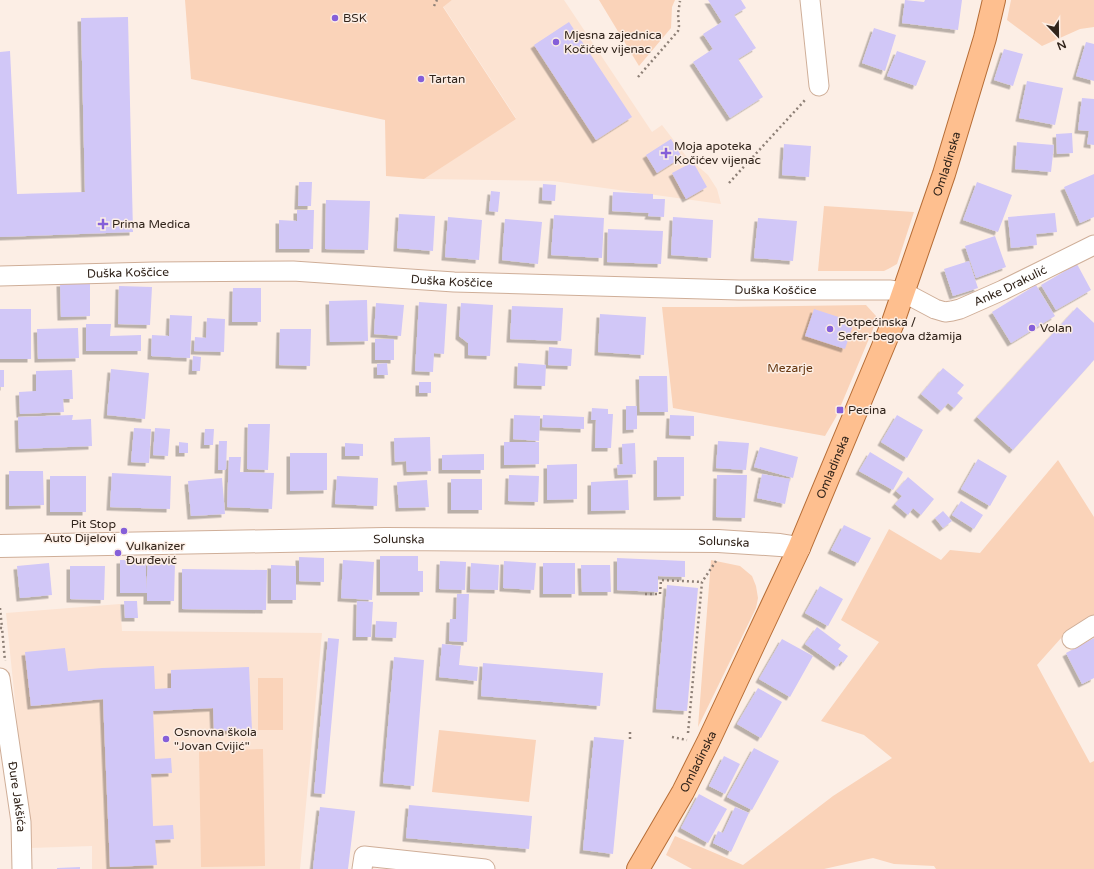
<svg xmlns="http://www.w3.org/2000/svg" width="1094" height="869" font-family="'Varela Round',sans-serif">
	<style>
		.built { fill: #fce3d2 }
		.green { fill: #fad3b9 }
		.building { fill: #d1c7f7; filter: url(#shadow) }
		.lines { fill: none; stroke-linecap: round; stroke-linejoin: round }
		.minor-casing { stroke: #cfae98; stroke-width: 21 }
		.tertiary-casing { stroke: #cfae98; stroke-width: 24 }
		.primary-casing { stroke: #b66d36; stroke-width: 24 }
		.path { stroke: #8e8077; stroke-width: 2.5; stroke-dasharray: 2 3; stroke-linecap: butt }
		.minor { stroke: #fff; stroke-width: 19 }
		.tertiary { stroke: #fff; stroke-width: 22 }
		.primary { stroke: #febf8f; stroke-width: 22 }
		.poi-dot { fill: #855fd9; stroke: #fceee5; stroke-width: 1.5 }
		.labels { text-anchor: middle; stroke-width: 3; stroke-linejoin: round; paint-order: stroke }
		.poi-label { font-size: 12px; fill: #31241b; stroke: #fceee5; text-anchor: start }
		.street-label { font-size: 12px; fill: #31241b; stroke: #fceee5 }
		.park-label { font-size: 12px; fill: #66360e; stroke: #fceee5 }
	</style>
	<defs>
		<filter id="shadow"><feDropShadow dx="-3.5" dy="3.5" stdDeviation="0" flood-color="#0004"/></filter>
	</defs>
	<rect width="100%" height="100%" fill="#fceee5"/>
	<path class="built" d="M452,0H564L652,132L662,125L686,156L708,175L717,189L721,204L553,181L424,179L516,118L443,6Z
		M120,604L122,631L322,633L300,869H92V846L30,848L6,613Z"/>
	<path class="green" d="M185,0H452L443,7L516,119L424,179L386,176L385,120L191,79Z
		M599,0H675L672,7L671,28L639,66Z
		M1011,0H1094V27L1080,29L1042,46L1007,20Z
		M824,206L914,212L897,264L890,268L884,271H818Z
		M866,305L876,316V322L836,417L825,436L673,408L662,307H732Z
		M1058,460L1094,517V617L1062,637L1037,665L1090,763L1094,761V869H936L934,866L894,864L873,858L824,869H692L666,855L675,836L743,865L833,796L892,758L864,735L821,721L879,642L841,620L889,529L941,560L950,550L980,553Z
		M711,560L740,566L752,576L756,586L758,598L756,608L698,727Z
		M258,678H283V730H258Z
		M439,730L536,740L529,802L432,792Z
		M263,749L265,866L201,867L199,751Z"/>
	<path class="building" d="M708,0H741L746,8L734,15L756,48L738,59L763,97L730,118L693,62L713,49L703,34L722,22Z
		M905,0L924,2L925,0H962L958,30L902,23Z
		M128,17L133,232L0,237V52L10,51L17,194L85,192L81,18Z
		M569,22L632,117L596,140L534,45Z
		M874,28L896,35L885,71L862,63Z
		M1086,42L1094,44V81L1076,76Z
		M1004,49L1023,54L1013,86L994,80Z
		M897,51L926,61L916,86L887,76Z
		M1027,81L1063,88L1055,125L1019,118Z
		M1082,98L1094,99V145L1087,144L1089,131L1078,130Z
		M1072,133L1073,153L1057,154L1056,134Z
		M671,139L682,157L657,173L646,155Z
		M1017,142L1054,145L1051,172L1015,169Z
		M784,144L811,146L809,177L782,175Z
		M693,162L707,187L686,199L672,173Z
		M1094,174V217L1080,223L1064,187Z
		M299,182H312L311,206H298Z
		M977,182L1012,195L998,232L963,220Z
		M543,184L556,185L555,201L542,200Z
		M491,191L500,192L498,212L489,211Z
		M613,192L653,194V199H665L664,217L648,216L649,213L612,211Z
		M326,200L370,201L368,250L325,249Z
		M297,210H314L313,249H279V220L297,221Z
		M1055,213L1057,232L1036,234L1037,245L1011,248L1008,217Z
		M399,214L435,216L433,251L397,248Z
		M554,215L604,218L602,258L551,255Z
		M448,217L482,220L479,260L445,257Z
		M673,217L713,220L711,258L671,255Z
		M758,218L797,221L793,261L754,258Z
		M505,219L542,222L538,264L502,260Z
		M608,229L663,231L661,264L607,262Z
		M995,236L1006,267L976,278L965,246Z
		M969,261L978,288L953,296L944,269Z
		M1077,264L1091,290L1056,310L1041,285Z
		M90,282V316L61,317L60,283Z
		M1036,285L1055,316L1011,343L992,312Z
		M119,286L152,287L150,325L118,324Z
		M233,288H261V322H232Z
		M367,300L368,341L330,342L329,301Z
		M419,302L447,304L444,354L434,353L433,372L415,371Z
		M376,303L404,305L401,336L374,334Z
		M461,303L493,305L490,356L468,355V343L459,336Z
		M512,306L563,308L561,341L510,339Z
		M1077,307L1094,323V360L1013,450L977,417Z
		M0,309H31V359H0Z
		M814,309L854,322L845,349L805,336Z
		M600,314L646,317L644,355L598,352Z
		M170,315L192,316L190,358L151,356L152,335L169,336Z
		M207,318L225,319L224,352L194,351L195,337L206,338Z
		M86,324H111L110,336L141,335V351H86Z
		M78,328L79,358L38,359L37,329Z
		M280,329H311L310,366L279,365Z
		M375,339H394V360H375Z
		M549,347L572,349L571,366L548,365Z
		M193,356L201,357L200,371H192Z
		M387,363L388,375H377V364Z
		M518,363L546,365L545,386L517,385Z
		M943,368L964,385L957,393L963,398L954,408L948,403L941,411L921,394Z
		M111,369L149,373L145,419L107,415Z
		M0,370H4V387H0Z
		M72,370L73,399H63L64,412L20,414L19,392L36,391V371Z
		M639,376H667L668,412H640Z
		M419,382H431V393H419Z
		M626,406H637V429L626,430Z
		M592,408L608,409V414H613L611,448H595L596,420H591Z
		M73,415L72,420L91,419L92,446L19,449L18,417Z
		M514,415L540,416L539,441L513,439Z
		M543,415L584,417V429L542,427Z
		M670,415L694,416V436L669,435Z
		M897,415L923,430L907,458L881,442Z
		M248,424H270L268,470L247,469Z
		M134,428L151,429L149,463L131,462Z
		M155,428L170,429L168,456L153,455Z
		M205,429H214L213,445H204Z
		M430,437L431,471L407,472L406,461L395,462L394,438Z
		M219,441H227L226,470H218Z
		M718,441L749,443L746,470L716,468Z
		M179,442L188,443V453H179Z
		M504,442H539V464L504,465Z
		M345,443L363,444V456H345Z
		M635,443L636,474L618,475L617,465L623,464L622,444Z
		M760,447L798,457L793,478L754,467Z
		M870,452L903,472L893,490L859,471Z
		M290,453H327V490L290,491Z
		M484,454V470H442V455Z
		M229,457H241L240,472L274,473L272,509L227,507Z
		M657,457H684V496L657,497Z
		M978,459L1007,476L990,506L961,489Z
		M577,464V499L547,500V465Z
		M9,471H43L44,505L9,506Z
		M112,473L171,476L170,509L110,507Z
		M762,474L790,479L785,504L757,498Z
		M509,475L539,476L538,502L508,501Z
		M717,475H747L745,518L716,517Z
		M50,476H86V512H50Z
		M337,476L378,478L377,506L335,504Z
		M908,477L934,499L921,515L913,508L908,515L895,504L902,496L896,491Z
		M222,478L225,514L191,516L188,481Z
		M451,479H482V510H451Z
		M427,480L429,507L399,508L397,482Z
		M628,480L629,510L591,511V482Z
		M961,501L983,515L974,529L952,515Z
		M943,511L952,521L943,528L935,518Z
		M844,525L871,538L858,563L831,550Z
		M380,556H418V571H423V592H380Z
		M299,557L324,558V582L299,581Z
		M617,558L685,561V577L658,576V592L617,590Z
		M146,559V590L148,562L175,563L174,601H147V593H120V560Z
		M343,560L374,562L372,600L341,598Z
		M440,561L466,562L465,590L439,589Z
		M504,561L536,563L534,590L503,588Z
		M49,563L52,595L20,598L17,566Z
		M471,563L499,565L498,590L470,589Z
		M543,563H575V594H543Z
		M271,565L296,566V600H271Z
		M581,565H610L611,592H582Z
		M70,566H105L104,600L70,599Z
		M182,569L267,570L266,610L182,609Z
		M667,585L698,588L687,711L656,709Z
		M820,586L843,599L828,626L805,613Z
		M457,594H469L467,642L449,641L450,619H456Z
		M124,601H137L138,618H125Z
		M357,601L373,602L371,637H356Z
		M376,621L397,622L396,638L375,637Z
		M817,627L841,645L838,649L848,656L843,663L841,661L837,667L805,644Z
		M328,638L339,639L325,794L314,793Z
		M1094,638V678L1082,684L1066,653Z
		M782,639L813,656L790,697L759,679Z
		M442,644L461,646L459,665L478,667L477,681L439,677Z
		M65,648L68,671L102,668L154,666L155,689L171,688V670L249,667L252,730L214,731L213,708L153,711L155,759L171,758L172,773L151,774L153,826L173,825L174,839L155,840L157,865L110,867L103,699L31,706L25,652Z
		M394,657L424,660L414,786L383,783Z
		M483,663L603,673L600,706L481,696Z
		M758,688L782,702L761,738L737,724Z
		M594,737L624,740L613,854L583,850Z
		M754,748L779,761L752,810L727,797Z
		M724,756L740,764L725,794L709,786Z
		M699,794L727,809L708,843L681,828Z
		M409,805L532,816L529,849L406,838Z
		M320,807L355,811L348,869H313Z
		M735,807L749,813L731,852L713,843L718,831L723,833Z
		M80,867V869H57V868Z"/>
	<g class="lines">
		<defs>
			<g id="minor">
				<path d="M810,0L819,86"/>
				<path id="s1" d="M0,276L154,272L293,271L454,282L739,290H889L903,292L935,309L945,312L952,311L960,309L1003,290L1094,245"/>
				<path d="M1072,639L1094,625"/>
				<path id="s2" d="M0,678L21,822L22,869"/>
				<path d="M362,869L364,856L485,869"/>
			</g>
			<g id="tertiary">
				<path id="s3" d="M0,546L385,539L718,541L780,545L799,548"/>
			</g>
			<g id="primary">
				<path id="s4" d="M638,869L683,792L709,740L753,646L799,548L892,325L944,174L985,38L994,0"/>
			</g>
		</defs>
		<use href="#minor" class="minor-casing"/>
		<use href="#tertiary" class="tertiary-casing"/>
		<use href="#primary" class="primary-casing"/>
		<path class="path" d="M434,6L437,0
			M638,77L678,31L679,26L678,14L680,1
			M729,183L806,99
			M645,594H660L661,580L702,582
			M0,608L2,628
			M0,628H2L5,661
			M688,733L702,582L716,561
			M672,737L687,740
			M630,739V732"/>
		<use href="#minor" class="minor"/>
		<use href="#tertiary" class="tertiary"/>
		<use href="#primary" class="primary"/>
	</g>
	<g class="poi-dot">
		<circle cx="335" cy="18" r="4"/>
		<circle cx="556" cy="42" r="4"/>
		<circle cx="421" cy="79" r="4"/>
		<path d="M664 147h4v4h4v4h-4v4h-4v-4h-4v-4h4z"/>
		<path d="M101 218h4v4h4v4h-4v4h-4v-4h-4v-4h4z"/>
		<circle cx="1032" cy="328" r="4"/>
		<circle cx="830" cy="329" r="4"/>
		<rect x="836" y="406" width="8" height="8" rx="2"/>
		<circle cx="124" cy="531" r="4"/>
		<circle cx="118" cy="553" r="4"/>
		<circle cx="166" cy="739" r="4"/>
	</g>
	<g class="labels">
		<g class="poi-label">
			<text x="343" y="22">BSK</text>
			<text x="564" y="39">Mjesna zajednica<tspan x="564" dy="14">Kočićev vijenac</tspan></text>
			<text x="429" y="83">Tartan</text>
			<text x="674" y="150">Moja apoteka<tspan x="674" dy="14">Kočićev vijenac</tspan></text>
			<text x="112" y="228">Prima Medica</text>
			<text x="838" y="326">Potpećinska /<tspan x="838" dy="14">Sefer-begova džamija</tspan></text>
			<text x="1040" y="332">Volan</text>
			<text x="848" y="414">Pecina</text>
			<text x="116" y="528" text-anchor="end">Pit Stop<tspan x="116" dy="14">Auto Dijelovi</tspan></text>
			<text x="126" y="550">Vulkanizer<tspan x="126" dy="14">Đurđević</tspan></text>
			<text x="174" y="736">Osnovna škola<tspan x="174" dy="14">"Jovan Cvijić"</tspan></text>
		</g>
		<g class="street-label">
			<text dy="4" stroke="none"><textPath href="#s4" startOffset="771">Omladinska</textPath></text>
			<text dy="4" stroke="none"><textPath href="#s1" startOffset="128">Duška Koščice</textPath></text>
			<text dy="4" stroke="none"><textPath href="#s1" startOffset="452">Duška Koščice</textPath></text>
			<text dy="4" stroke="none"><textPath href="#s1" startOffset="1021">Anke Drakulić</textPath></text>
			<text dy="4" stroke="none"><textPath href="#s1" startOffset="776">Duška Koščice</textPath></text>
			<text dy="4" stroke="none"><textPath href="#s4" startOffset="447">Omladinska</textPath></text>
			<text dy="4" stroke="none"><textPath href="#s3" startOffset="399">Solunska</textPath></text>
			<text dy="4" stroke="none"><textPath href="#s3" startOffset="724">Solunska</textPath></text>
			<text dy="4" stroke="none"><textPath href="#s4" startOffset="123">Omladinska</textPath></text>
			<text dy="4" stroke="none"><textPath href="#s2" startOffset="120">Đure Jakšića</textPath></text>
		</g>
		<g class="park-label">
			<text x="790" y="372">Mezarje</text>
		</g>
	</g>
	<g transform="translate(1058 36) rotate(158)" stroke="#fceee5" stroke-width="3" paint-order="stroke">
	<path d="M0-3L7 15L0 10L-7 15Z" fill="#31241b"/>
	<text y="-6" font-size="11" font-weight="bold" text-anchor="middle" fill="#31241b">N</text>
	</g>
</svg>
